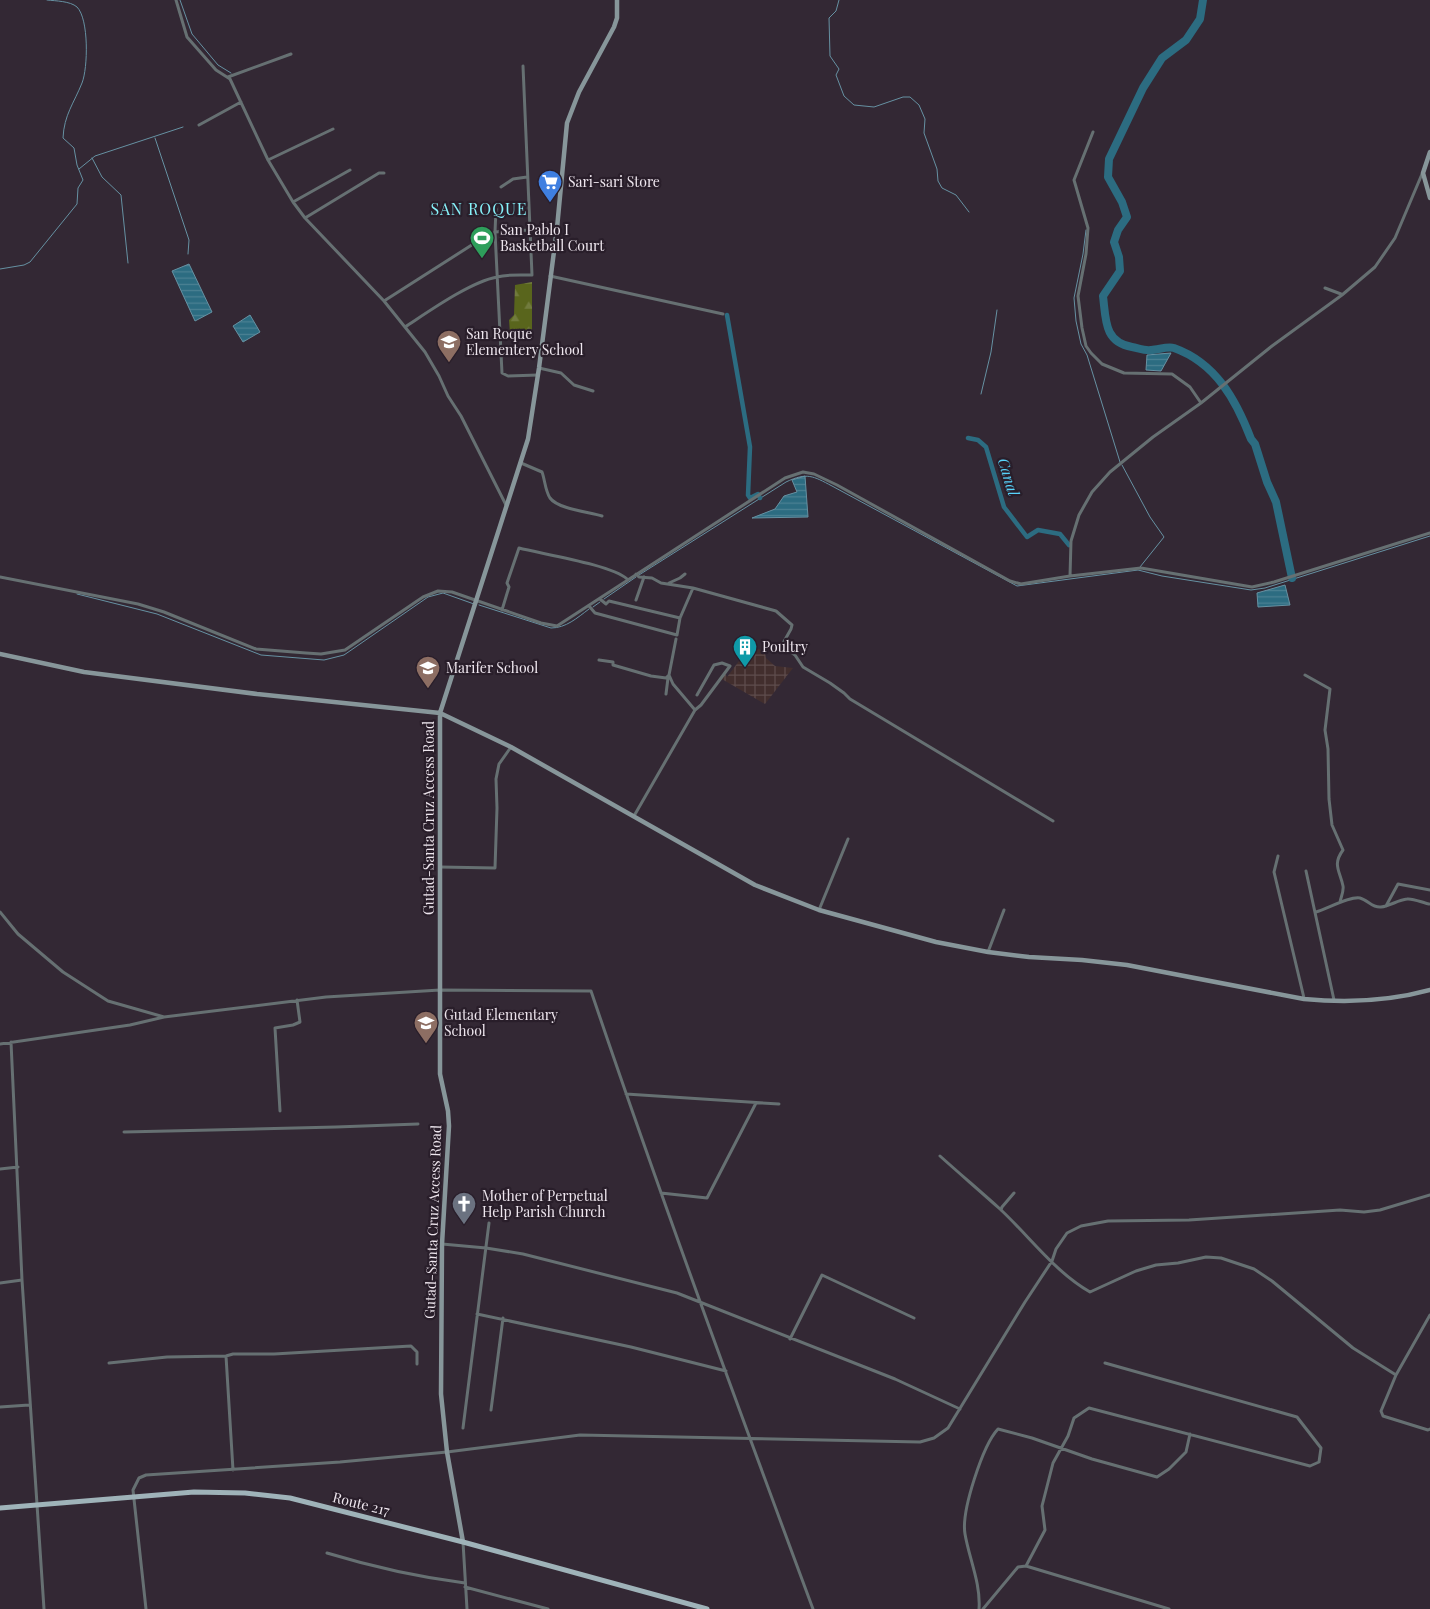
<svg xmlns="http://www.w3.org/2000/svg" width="1430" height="1609" font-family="'Playfair Display',serif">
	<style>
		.industrial { fill: url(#industrial-grid) }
		.forest { fill: url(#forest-firs) }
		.water { fill: url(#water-rules); stroke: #6691a2 }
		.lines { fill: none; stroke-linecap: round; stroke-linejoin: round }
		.stream { stroke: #6691a2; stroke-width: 1 }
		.canal { stroke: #2c6c81; stroke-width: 4.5 }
		.river { stroke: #2c6c81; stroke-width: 8 }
		.street { stroke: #667072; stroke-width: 3 }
		.secondary { stroke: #87969a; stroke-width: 4.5 }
		.primary { stroke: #9fb3b9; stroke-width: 5 }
		.labels { text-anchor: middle; stroke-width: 4.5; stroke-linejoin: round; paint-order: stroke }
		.poi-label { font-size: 14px; fill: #eee6ee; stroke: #291e2a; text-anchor: start }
		.street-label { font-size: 14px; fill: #eee6ee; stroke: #291e2a }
		.water-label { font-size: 15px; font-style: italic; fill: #58d3fb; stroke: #291e2a }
		.quarter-label { font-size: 16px; letter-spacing: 1px; fill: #87f2fa; stroke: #291e2a }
	</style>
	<defs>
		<pattern id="industrial-grid" width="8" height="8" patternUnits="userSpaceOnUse" patternTransform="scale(1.25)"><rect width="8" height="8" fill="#422e2d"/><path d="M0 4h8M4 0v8" fill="none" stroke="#5e4c4c"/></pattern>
		<pattern id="forest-firs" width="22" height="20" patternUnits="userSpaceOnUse" patternTransform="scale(1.25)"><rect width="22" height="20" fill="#59651c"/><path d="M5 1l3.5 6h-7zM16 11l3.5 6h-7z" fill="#717b3d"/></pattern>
		<pattern id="water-rules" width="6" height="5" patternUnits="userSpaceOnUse" patternTransform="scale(1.25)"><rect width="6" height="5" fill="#2c6c81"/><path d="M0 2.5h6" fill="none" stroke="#4b8193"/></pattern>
	</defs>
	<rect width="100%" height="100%" fill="#332834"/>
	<path class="industrial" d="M759,649L765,653L766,658L775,666L793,668L765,704L720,678L724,672L727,677L739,661L742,662L745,651L751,652Z"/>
	<path class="forest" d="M532,282V336L517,337L518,332L510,333L509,320L514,315L515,285Z"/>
	<path class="water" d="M189,264L212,312L195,321L172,271Z
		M250,315L260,332L243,342L233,326Z
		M1171,353L1161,371L1146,370L1147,355Z
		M805,476L808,517L752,518L775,509L784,496L797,492L792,480Z
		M1285,585L1290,605L1258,607L1257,593Z"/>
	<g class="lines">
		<path class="stream" d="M180,0L192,34L218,65L231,73
			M839,0L836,11L829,18L830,56L839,69L836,75L844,96L854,105L874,107L903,97H910L919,105L925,119L924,133L937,169L938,181L942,188L956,195L969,212
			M155,138L189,240L188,254
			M92,158L102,177L121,195L128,263
			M79,169L95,156L183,127
			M1086,230L1083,254L1074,298L1076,321L1081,344L1087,355L1120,462
			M0,269L24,265L30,262L77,204L78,188L83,180L77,165L74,148L63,138C64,115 74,103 82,83C88,68 89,19 77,7C70,1 56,1 47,0
			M981,394L991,352L997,310
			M1122,465L1150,517L1164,537L1140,567
			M639,575L786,482C807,472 813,476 832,486L1017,586L1138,570L1162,576L1251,590L1265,588L1430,536
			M77,594L157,614L261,655L324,660L344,655L428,597L443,593L474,604
			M604,599L636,577
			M479,605L551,628C566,628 577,618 589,609
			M593,607L600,602"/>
		<path class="canal" d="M727,315L750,447L748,495L750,498L758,494L760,498
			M968,438L978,440L986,447L1004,507L1027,537L1038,530L1060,534L1069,545"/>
		<path class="river" d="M1203,0L1200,19L1186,40L1162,58L1143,88L1109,159L1108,177L1122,202L1127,217L1118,230L1114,242L1119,257L1120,271L1103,296C1106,320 1104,342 1132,347C1138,348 1145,351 1151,350C1158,350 1167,346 1174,348C1216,363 1236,400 1251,439L1255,444L1267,482L1276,502L1292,578"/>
		<path class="street" d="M176,0L187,37L216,70L230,79L268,160L293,202L305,218L384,301L425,352L439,376L448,396L461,416L506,505
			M228,77L291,54
			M199,125L241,102
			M1093,132L1074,180L1088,228L1086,254L1078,296L1082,328L1086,346L1091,353L1102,364L1124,373L1172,374L1190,387L1201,403
			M268,160L333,129
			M501,187L513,179L527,177
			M293,202L350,170
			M496,209L495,232L502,373L508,376L538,375
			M305,218L379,173H384
			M550,276L723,314
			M1325,288L1341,294
			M384,301L478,241L495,232L529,230
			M405,327C428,312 470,282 497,277C508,274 520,275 532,275L523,66
			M539,368L561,373L574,385L593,391
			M521,463L542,472C545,480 545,490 550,498C558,509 589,512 602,516
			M636,574L639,577L652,578L661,583L693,588L776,611L792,625L791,629L782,645L795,655L803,667L830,683L844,693L850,699L1053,821
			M1070,576L1141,568L1252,587L1274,582L1430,533
			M0,577L138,604L164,612L256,649L306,653L321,654L345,650L423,597L438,591L452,592L541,623L557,626L785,478L803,472L814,474L837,485L1010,581L1021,584L1070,576L1071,541L1079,515L1092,492L1110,472L1153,437L1201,403L1272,346L1342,295L1375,267L1395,238L1422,174
			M669,583L680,578L685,574
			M600,599L606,604L609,601L680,618
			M636,600L644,577
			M589,606L595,613L677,635L680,618L693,588
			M502,610L509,587L507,583L519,548C542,554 613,565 627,579
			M676,639L669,675L673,684L695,710
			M599,660L613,662V665L651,676L666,678L669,675
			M1305,675L1330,689L1325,730L1328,749L1329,799L1332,825L1343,850C1332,865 1340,871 1343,886C1344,891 1341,897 1340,902
			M666,694L668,678
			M634,816L695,710L701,705L730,666L722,663L714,665L697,695
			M1278,856L1274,872L1304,998
			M440,867L495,868L497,808L496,779L499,764L511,747
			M1306,871L1334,1000
			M1386,906L1398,884L1430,890
			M819,910L848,839
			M0,912L18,934L63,972L108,1001L164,1017
			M1316,912C1327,909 1350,896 1360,898C1368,900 1372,908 1381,907C1390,906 1398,900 1407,899C1413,898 1423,903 1429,904
			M988,952L1004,910
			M11,1042L22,1280L44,1609
			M0,1044L130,1025L164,1017L326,997L440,990L591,991C661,1198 737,1404 813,1609
			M626,1094L779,1104
			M280,1111L275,1028L293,1025L300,1022L297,1000
			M124,1132L336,1127L418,1124
			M940,1156C960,1174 980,1191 1000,1209C1030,1237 1055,1272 1090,1292L1136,1271L1156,1265L1178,1263L1206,1257L1221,1258L1254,1269L1272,1281L1353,1348L1396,1375
			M0,1169L18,1167
			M661,1193L707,1198L756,1103
			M1001,1210L1002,1207L1014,1193
			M442,1244L486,1248L523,1254L677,1293L895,1379L960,1409
			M0,1283L22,1280
			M477,1314L631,1347L726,1371
			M1430,1315L1396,1375L1381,1411L1383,1416L1428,1430L1430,1429
			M790,1339L822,1275L914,1318
			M226,1356L233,1470
			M109,1363L167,1357L226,1356L233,1354H274L411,1346L417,1352V1364
			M0,1407L29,1405
			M491,1410L503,1318
			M463,1428L489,1223
			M463,1542L467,1609
			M327,1553C373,1567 418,1577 465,1583
			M1026,1566L1045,1530L1042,1506L1053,1463L1068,1436L1074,1418L1089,1408L1310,1466L1319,1462L1321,1448L1297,1417L1105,1363
			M465,1587L548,1609
			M146,1609L133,1490L139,1478L146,1475L340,1462L447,1452L580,1435L920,1442L934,1438L948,1428L1025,1302L1052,1261L1056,1249L1067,1233L1081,1226L1108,1221L1189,1220L1340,1210L1364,1212L1380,1210L1430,1195
			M979,1609C981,1584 969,1558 965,1534C961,1511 983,1445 998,1429L1032,1438L1092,1459L1157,1477L1169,1469L1186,1452L1190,1434
			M983,1609L1018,1567L1026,1566L1169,1609"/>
		<path class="secondary" d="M1430,152L1423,173L1430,198
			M0,654L84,672L257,694L440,713L511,747L755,885L819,910L936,942L988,952L1029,957L1082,960L1127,965L1304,999C1345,1003 1390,1001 1430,990
			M463,1542L447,1452L441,1394L442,1244L449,1126L448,1111L440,1074V713L528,439L539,368L557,228L567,123L579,92L614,27L617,18V0"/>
		<path class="primary" d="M0,1508L194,1492L245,1493L290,1498L463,1542L707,1609"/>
	</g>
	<defs>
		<symbol id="supermarket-pin" viewBox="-11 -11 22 30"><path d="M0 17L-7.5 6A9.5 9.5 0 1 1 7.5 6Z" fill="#3f7fe0" stroke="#291e2a"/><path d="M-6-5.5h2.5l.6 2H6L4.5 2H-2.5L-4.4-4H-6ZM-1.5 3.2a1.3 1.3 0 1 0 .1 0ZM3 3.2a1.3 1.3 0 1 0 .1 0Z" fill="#fff"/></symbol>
		<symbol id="stadium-pin" viewBox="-11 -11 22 30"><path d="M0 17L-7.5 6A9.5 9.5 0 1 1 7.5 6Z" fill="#2e9e5b" stroke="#291e2a"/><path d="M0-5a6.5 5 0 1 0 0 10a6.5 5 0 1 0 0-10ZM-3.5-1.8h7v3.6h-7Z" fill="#fff"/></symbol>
		<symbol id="school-pin" viewBox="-11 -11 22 30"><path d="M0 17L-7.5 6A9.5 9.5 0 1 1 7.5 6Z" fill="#8d6e63" stroke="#291e2a"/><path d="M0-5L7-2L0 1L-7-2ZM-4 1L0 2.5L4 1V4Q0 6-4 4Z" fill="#fff"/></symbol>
		<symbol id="building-pin" viewBox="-11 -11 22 30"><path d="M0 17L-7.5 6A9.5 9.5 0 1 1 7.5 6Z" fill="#0f9aa8" stroke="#291e2a"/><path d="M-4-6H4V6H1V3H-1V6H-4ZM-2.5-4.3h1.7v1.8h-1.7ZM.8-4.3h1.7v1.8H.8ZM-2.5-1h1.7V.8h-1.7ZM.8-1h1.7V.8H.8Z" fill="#fff"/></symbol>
		<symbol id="church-pin" viewBox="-11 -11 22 30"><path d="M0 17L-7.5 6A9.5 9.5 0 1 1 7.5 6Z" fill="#6b7280" stroke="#291e2a"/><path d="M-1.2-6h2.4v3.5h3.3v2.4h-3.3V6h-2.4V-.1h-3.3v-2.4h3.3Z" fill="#fff"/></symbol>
	</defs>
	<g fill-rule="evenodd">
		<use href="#supermarket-pin" x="536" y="168" width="28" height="38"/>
		<use href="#stadium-pin" x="468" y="224" width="28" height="38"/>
		<use href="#school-pin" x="435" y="328" width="28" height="38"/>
		<use href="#building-pin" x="731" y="633" width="28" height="38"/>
		<use href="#school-pin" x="414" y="654" width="28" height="38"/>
		<use href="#school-pin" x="412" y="1009" width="28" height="38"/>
		<use href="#church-pin" x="450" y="1190" width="28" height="38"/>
	</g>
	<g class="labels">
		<g class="poi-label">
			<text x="568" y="187">Sari-sari Store</text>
			<text x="500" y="235">San Pablo I<tspan x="500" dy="16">Basketball Court</tspan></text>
			<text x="466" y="339">San Roque<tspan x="466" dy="16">Elementery School</tspan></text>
			<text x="762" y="652">Poultry</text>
			<text x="446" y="673">Marifer School</text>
			<text x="444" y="1020">Gutad Elementary<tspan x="444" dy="16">School</tspan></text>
			<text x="482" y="1201">Mother of Perpetual<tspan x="482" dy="16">Help Parish Church</tspan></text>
		</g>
		<g class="street-label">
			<text transform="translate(429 818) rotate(-90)" y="5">Gutad-Santa Cruz Access Road</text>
			<text transform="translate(433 1222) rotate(-88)" y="5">Gutad-Santa Cruz Access Road</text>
			<text transform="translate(361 1504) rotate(14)" y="5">Route 217</text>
		</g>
		<g class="water-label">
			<text transform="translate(1008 477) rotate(73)" y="5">Canal</text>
		</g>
		<g class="quarter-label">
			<text x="479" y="215">SAN ROQUE</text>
		</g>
	</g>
</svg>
